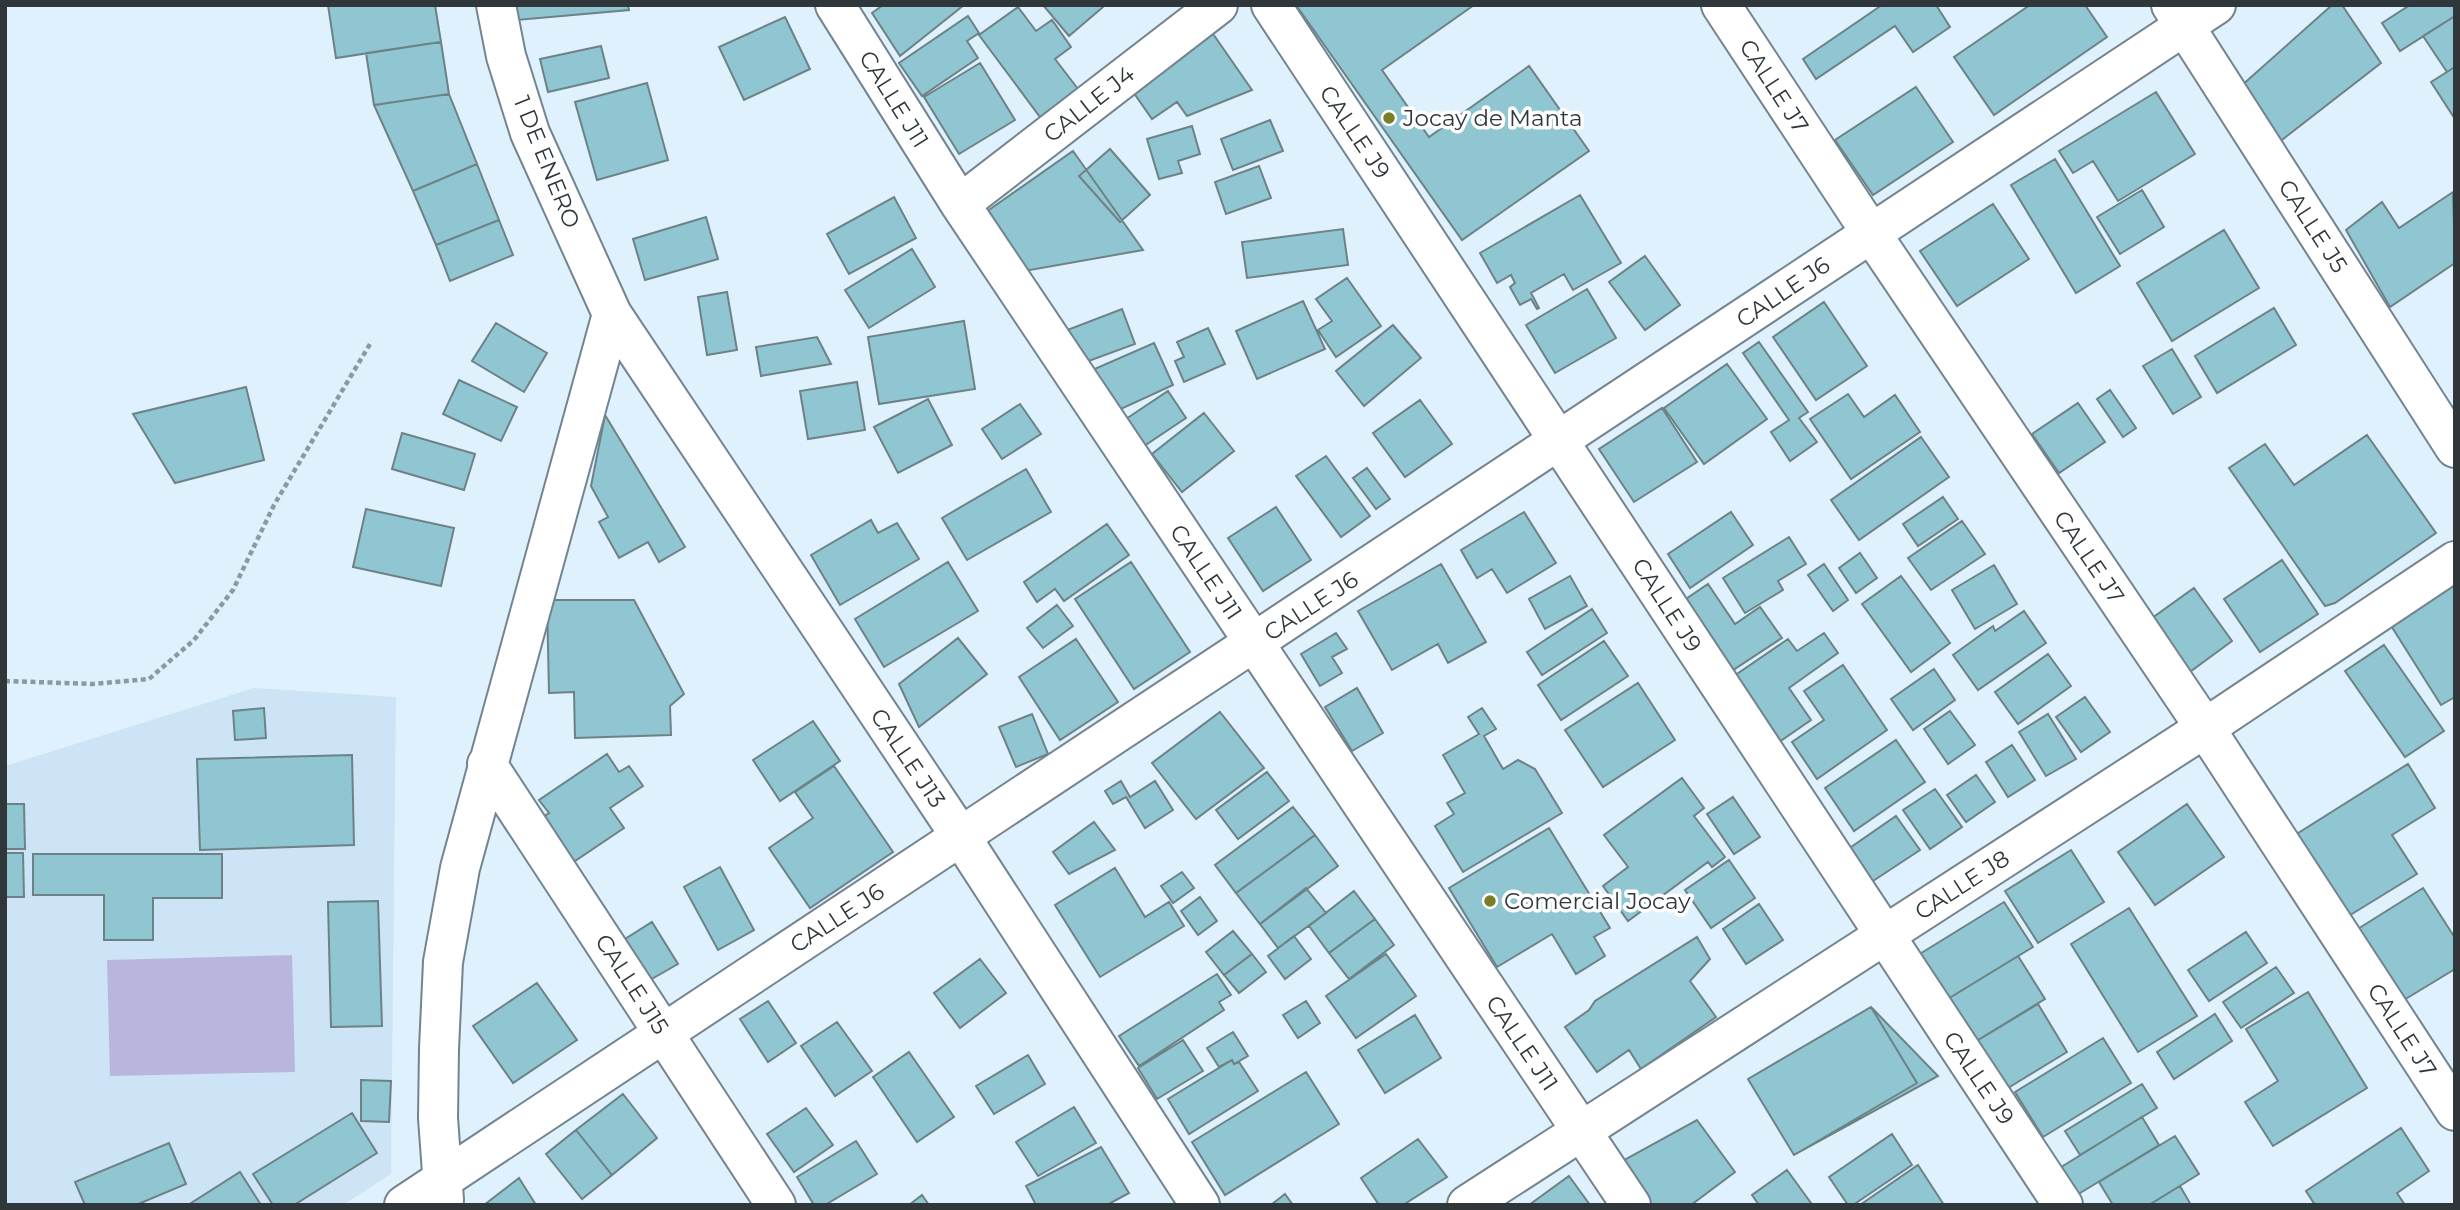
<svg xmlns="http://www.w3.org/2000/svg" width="2460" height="1210" font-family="Montserrat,sans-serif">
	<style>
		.built { fill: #cce4f5 }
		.green { fill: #b9b6de }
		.building { fill: #90c6d1; stroke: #6d8286; stroke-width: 2 }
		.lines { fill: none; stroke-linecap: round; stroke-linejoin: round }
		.minor-casing { stroke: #74848f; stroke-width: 42 }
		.path { stroke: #8c99a1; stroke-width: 4.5; stroke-dasharray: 5 3.5; stroke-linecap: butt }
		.minor { stroke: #fff; stroke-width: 38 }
		.poi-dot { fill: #7c7e26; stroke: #fff; stroke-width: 2.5 }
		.labels { text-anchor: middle; stroke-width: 7; stroke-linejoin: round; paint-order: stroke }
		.street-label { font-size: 23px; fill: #30373b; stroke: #fff }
		.poi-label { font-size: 23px; fill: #30373b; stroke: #fff; text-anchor: start }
	</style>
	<rect width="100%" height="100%" fill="#dff1fd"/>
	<path class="built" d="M254,688L396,697L391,1174L343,1205H5V766Z"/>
	<path class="green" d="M292,955L295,1072L110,1076L107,960Z"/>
	<path class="building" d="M328,5H435L441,42L336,58Z
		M516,5H628L629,10L517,20Z
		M883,5H964L900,56L872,13Z
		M1043,5H1102L1103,7L1069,36Z
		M1296,5H1474L1382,70L1429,137L1529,66L1589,151L1462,240Z
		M1882,5H1936L1950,27L1913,52L1895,26L1816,79L1803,59Z
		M2030,5H2085L2107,37L1994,115L1954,57Z
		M2332,5H2342L2381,63L2278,143L2240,87Z
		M2410,5H2455V16L2400,51L2382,23Z
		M1018,7L1036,31L1052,20L1071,47L1055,59L1078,89L1040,117L979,35Z
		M968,16L979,33L967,41L978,58L922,96L899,63Z
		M2455,16V67L2447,72L2423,36Z
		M785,17L810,69L744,100L719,47Z
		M1211,31L1252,90L1187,116L1177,102L1152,119L1129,86Z
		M441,42L449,94L374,105L366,53Z
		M601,46L609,78L548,92L540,59Z
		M980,63L1015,120L959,154L924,97Z
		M2455,67V119L2431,82Z
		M647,83L668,160L597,180L575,102Z
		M1916,87L1953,142L1873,195L1835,140Z
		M2156,92L2195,154L2118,201L2093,161L2073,173L2059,151Z
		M449,94L477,164L413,191L374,105Z
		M1270,120L1283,151L1233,170L1221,139Z
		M1192,126L1200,154L1178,161L1182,173L1159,179L1147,139Z
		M1110,149L1150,195L1120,222L1079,176Z
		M1073,151L1143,250L1019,272L986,212Z
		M2055,159L2120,266L2076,293L2011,185Z
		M477,164L499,220L436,245L413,191Z
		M1259,166L1271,198L1226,214L1215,182Z
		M2142,190L2164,227L2120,254L2097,217Z
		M2453,192L2455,263L2390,307L2346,230L2382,202L2399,228Z
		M1580,195L1621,263L1573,290L1564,274L1531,293L1539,308L1537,309L1531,299L1520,305L1510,287L1515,283L1511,275L1497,283L1480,253Z
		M894,197L916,238L849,274L827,234Z
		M1993,204L2029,259L1957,306L1920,251Z
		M706,217L718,259L645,280L633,239Z
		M499,220L513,255L450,281L436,245Z
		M1343,229L1348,265L1247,278L1242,242Z
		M2224,230L2259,288L2172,341L2137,283Z
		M912,249L935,287L869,328L845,290Z
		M1645,256L1680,305L1645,330L1609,282Z
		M1347,278L1381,326L1336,357L1318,330L1332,321L1316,299Z
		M1587,289L1616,338L1555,373L1526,325Z
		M727,292L737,350L707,355L698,297Z
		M1303,301L1325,349L1257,379L1236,331Z
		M1824,302L1867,366L1816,400L1773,337Z
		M2274,308L2296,345L2217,393L2195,356Z
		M1122,309L1135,344L1075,366L1062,332Z
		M964,321L975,389L879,404L868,337Z
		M496,323L547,353L524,392L472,361Z
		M1393,325L1421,358L1364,406L1336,371Z
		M1208,328L1225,364L1184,382L1175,361L1184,357L1177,342Z
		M817,337L831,364L761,376L756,347Z
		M1759,342L1808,412L1799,418L1817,442L1790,461L1771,432L1789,420L1743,353Z
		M1154,343L1173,385L1110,414L1090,371Z
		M2172,349L2201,397L2173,414L2143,366Z
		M1727,364L1767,419L1704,464L1664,408Z
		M459,380L517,407L501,441L443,414Z
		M857,382L865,430L808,439L800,391Z
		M246,387L264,460L175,483L133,414Z
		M2110,390L2136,428L2123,437L2097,399Z
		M1168,391L1186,418L1141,448L1123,421Z
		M1848,394L1864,417L1895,395L1920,432L1851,479L1810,419Z
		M928,399L952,445L898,473L874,427Z
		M1420,400L1452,444L1405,477L1373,433Z
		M2078,403L2105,442L2059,473L2032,434Z
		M1020,404L1041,434L1002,459L982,429Z
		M1662,408L1697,462L1634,502L1599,449Z
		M1204,413L1234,451L1182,492L1152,454Z
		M605,415L685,547L659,562L648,542L619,558L599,522L608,517L591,486Z
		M402,433L475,454L464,490L392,469Z
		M2367,435L2436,533L2335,603L2325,606L2229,468L2265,444L2294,485Z
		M1921,437L1949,477L1859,540L1831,500Z
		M1326,456L1370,516L1341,537L1296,476Z
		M1367,468L1390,499L1376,509L1353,478Z
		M1026,469L1051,512L967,560L942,518Z
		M1943,497L1958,519L1918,546L1903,524Z
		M1276,507L1311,560L1263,591L1228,538Z
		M366,509L454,528L441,586L353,567Z
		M1524,512L1556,563L1507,593L1492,569L1477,578L1461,550Z
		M1731,512L1753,545L1690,588L1668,554Z
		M871,520L878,533L897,523L919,559L840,605L811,555Z
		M1962,521L1985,554L1931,590L1908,558Z
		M1107,524L1129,555L1064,601L1055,589L1037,602L1024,582Z
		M1789,537L1806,564L1778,581L1783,590L1745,613L1723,578Z
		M1860,553L1877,578L1856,593L1839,568Z
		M2282,560L2318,614L2260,652L2224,599Z
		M948,562L978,611L884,667L855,619Z
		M1131,562L1190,652L1134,689L1075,599Z
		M1441,564L1486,642L1448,663L1438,644L1392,670L1358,611Z
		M1824,564L1848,600L1833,611L1808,575Z
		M1994,565L2017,604L1975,629L1952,590Z
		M1570,576L1587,606L1545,629L1529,599Z
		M1901,576L1950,643L1911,672L1862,604Z
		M1708,584L1735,624L1760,607L1782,638L1727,674L1680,603Z
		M2455,584V697L2441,705L2390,624Z
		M2194,588L2232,641L2187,674L2148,621Z
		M547,600H634L684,694L670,706L671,735L575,738L574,692L549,693Z
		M1057,605L1073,626L1043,648L1027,628Z
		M1592,609L1607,633L1542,675L1527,652Z
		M2024,611L2046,643L1978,690L1953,655L1993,626L1995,631Z
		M1336,633L1347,649L1332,657L1342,673L1320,686L1301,654Z
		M1824,633L1838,653L1789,688L1811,720L1779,742L1734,676L1788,639L1797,651Z
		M958,638L987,674L919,727L899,684Z
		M1076,639L1118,702L1060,740L1019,677Z
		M1604,641L1628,676L1561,720L1538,685Z
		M2384,645L2444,731L2405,757L2345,671Z
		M2048,654L2071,686L2018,724L1995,692Z
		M1843,665L1887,730L1817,779L1792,742L1824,720L1804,691Z
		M1934,669L1955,700L1913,730L1891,699Z
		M1638,683L1675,740L1603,787L1565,730Z
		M1357,688L1383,733L1352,751L1325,707Z
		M2085,697L2110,732L2081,752L2056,717Z
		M264,708L266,738L235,740L233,711Z
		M1482,708L1496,729L1484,736L1503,769L1518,760L1535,769L1562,813L1463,872L1435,826L1454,814L1447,803L1465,793L1443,755L1479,734L1468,717Z
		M1950,711L1975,745L1948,764L1924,729Z
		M1220,712L1264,768L1196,819L1152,763Z
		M1032,714L1048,754L1016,767L999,727Z
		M2048,714L2076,759L2046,776L2019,732Z
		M813,721L840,761L780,801L753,760Z
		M1896,740L1925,782L1854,831L1825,788Z
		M2012,745L2035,780L2008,797L1986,762Z
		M607,754L619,772L629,766L643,786L610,808L624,828L563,869L532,824L549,813L539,800Z
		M352,755L354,845L200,850L197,759Z
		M2408,764L2435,808L2392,835L2417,874L2347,917L2295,835Z
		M834,766L893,852L810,908L769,848L813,818L795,792Z
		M1267,772L1289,801L1238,839L1216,810Z
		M1976,775L1995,802L1966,822L1947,795Z
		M1682,778L1704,808L1694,816L1725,857L1712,867L1708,862L1628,921L1603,886L1628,867L1604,835Z
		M1121,781L1130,797L1155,781L1173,810L1145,828L1126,797L1113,804L1105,791Z
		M1935,789L1962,827L1930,849L1903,810Z
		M1733,797L1760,837L1734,854L1707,814Z
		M5,804H24L25,849H5Z
		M2187,804L2224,857L2155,905L2118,852Z
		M1293,807L1315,835L1236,893L1215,865Z
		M1896,816L1920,850L1867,885L1844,852Z
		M1094,822L1115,850L1069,874L1053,852Z
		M1549,828L1610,928L1594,937L1605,956L1576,974L1552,934L1497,967L1449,888Z
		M1315,835L1338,866L1260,924L1236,893Z
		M2071,850L2104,902L2038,943L2005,891Z
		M5,853H23L24,897H5Z
		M33,854H222V898H153V940H104V895H33Z
		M1729,860L1755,898L1711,928L1685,890Z
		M720,867L754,930L718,950L684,887Z
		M1115,868L1145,917L1169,902L1184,926L1100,977L1055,905Z
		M1182,872L1194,888L1173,903L1161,886Z
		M1306,888L1326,913L1278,948L1260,924Z
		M2423,888L2455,938V969L2399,1003L2353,932Z
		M1354,891L1375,919L1329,953L1309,926Z
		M1200,897L1217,921L1198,935L1181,911Z
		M378,901L382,1026L331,1027L328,902Z
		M2004,902L2033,947L1938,1005L1910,960Z
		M1759,904L1783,940L1746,964L1723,929Z
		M2129,908L2197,1016L2138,1052L2071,944Z
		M1375,919L1394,945L1349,979L1329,953Z
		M652,922L678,964L643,984L617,944Z
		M1233,931L1252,954L1224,975L1206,952Z
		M2246,932L2267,963L2209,1001L2188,970Z
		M1294,936L1311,959L1285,979L1268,956Z
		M1697,937L1710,959L1690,981L1716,1017L1641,1069L1629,1050L1597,1072L1565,1027L1589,1010L1595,1001Z
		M1252,954L1266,972L1239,993L1224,975Z
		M1386,954L1416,996L1356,1038L1326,996Z
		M2018,956L2045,999L1965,1048L1938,1005Z
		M980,959L1006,993L960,1028L934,993Z
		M2276,967L2294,993L2241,1028L2223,1002Z
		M1217,974L1231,995L1219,1002L1224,1010L1139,1066L1119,1036Z
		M537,983L577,1040L513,1083L473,1026Z
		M2308,992L2367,1088L2273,1146L2245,1102L2278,1081L2246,1029Z
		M768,1001L796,1043L768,1062L740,1019Z
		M1306,1001L1320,1023L1298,1038L1283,1015Z
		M2038,1004L2067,1052L1995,1096L1965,1048Z
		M1871,1007L1938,1076L1794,1155L1748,1079Z
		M1871,1007L1917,1083L1794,1155L1748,1079Z
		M2215,1014L2232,1041L2174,1079L2157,1052Z
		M1415,1015L1441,1058L1385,1093L1358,1050Z
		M837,1022L872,1071L835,1096L801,1046Z
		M1233,1032L1248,1056L1234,1064L1232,1060L1219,1067L1207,1048Z
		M2103,1038L2131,1083L2043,1137L2015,1092Z
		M1183,1040L1203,1071L1157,1099L1138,1068Z
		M909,1052L954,1117L917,1142L873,1077Z
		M1028,1055L1045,1084L994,1114L976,1086Z
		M1232,1060L1234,1064L1239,1062L1258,1091L1189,1134L1168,1099Z
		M1306,1072L1339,1124L1225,1195L1192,1142Z
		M361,1080L391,1081L389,1122L361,1121Z
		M2142,1084L2157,1108L2080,1155L2065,1131Z
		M623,1094L657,1138L612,1175L576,1130Z
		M1074,1107L1096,1143L1038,1176L1016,1142Z
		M806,1108L833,1145L794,1172L767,1134Z
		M352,1113L377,1153L294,1205H273L253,1174Z
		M2142,1117L2159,1145L2067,1201L2050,1174Z
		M1697,1120L1735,1172L1691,1205H1641L1615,1165Z
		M2401,1128L2429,1171L2397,1193L2405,1205H2315L2306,1191Z
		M576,1130L612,1175L582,1199L546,1154Z
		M1892,1134L1912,1165L1853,1205H1848L1829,1177Z
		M2175,1136L2199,1174L2149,1205H2113L2099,1182Z
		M1418,1139L1447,1177L1403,1205H1379L1361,1178Z
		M856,1141L877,1174L825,1205H814L797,1177Z
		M169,1143L186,1184L136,1205H85L75,1182Z
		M1101,1147L1129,1193L1107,1205H1036L1026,1186Z
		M1918,1165L1944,1205H1860Z
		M1787,1170L1811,1203L1808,1205H1759L1752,1195Z
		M240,1172L261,1205H188Z
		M1569,1176L1590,1205H1529Z
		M519,1178L536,1205H484Z
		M2180,1186L2191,1205H2149Z
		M1285,1194L1293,1205H1271Z
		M922,1195L929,1205H909Z"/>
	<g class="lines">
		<defs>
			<path id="minor" d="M496,5L506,56L530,133L612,314L961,837L1200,1205
				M835,5L960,204L1631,1205
				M1271,5L2063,1205
				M1721,5L1871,233L2205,728L2455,1111
				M2171,5L2455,448
				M960,204L1218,5
				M487,764L776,1205
				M444,1200L438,1118L439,1049L443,962L460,868L612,314
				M404,1205L2216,5
				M1467,1205L2205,728L2455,561"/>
		</defs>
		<use href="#minor" class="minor-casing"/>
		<path class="path" d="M5,681L93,684L149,679L194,640L233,590L274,505L370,344"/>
		<use href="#minor" class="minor"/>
	</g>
	<g class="poi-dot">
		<circle cx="1389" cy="118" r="7"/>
		<circle cx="1490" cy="901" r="7"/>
	</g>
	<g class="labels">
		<g class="street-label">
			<text transform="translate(1774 86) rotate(57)" y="8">CALLE J7</text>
			<text transform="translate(894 99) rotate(58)" y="8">CALLE J11</text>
			<text transform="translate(1089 104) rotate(-38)" y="8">CALLE J4</text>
			<text transform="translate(1355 132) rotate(56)" y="8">CALLE J9</text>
			<text transform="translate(547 162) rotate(68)" y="8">1 DE ENERO</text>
			<text transform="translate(2313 226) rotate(57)" y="8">CALLE J5</text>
			<text transform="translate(1783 292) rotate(-34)" y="8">CALLE J6</text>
			<text transform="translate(2089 557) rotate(56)" y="8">CALLE J7</text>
			<text transform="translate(1206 572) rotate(56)" y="8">CALLE J11</text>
			<text transform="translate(1667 605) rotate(57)" y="8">CALLE J9</text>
			<text transform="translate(1311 606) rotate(-33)" y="8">CALLE J6</text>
			<text transform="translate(908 758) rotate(56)" y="8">CALLE J13</text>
			<text transform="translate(1962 885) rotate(-33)" y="8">CALLE J8</text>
			<text transform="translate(837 918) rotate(-33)" y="8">CALLE J6</text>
			<text transform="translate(632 984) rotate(57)" y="8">CALLE J15</text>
			<text transform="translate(2402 1030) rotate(57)" y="8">CALLE J7</text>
			<text transform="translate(1522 1043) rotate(56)" y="8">CALLE J11</text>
			<text transform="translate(1979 1078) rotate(56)" y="8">CALLE J9</text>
		</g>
		<g class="poi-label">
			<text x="1403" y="126">Jocay de Manta</text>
			<text x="1504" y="909">Comercial Jocay</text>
		</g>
	</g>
	<rect width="2460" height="1210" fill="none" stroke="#30373b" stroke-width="14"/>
</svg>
